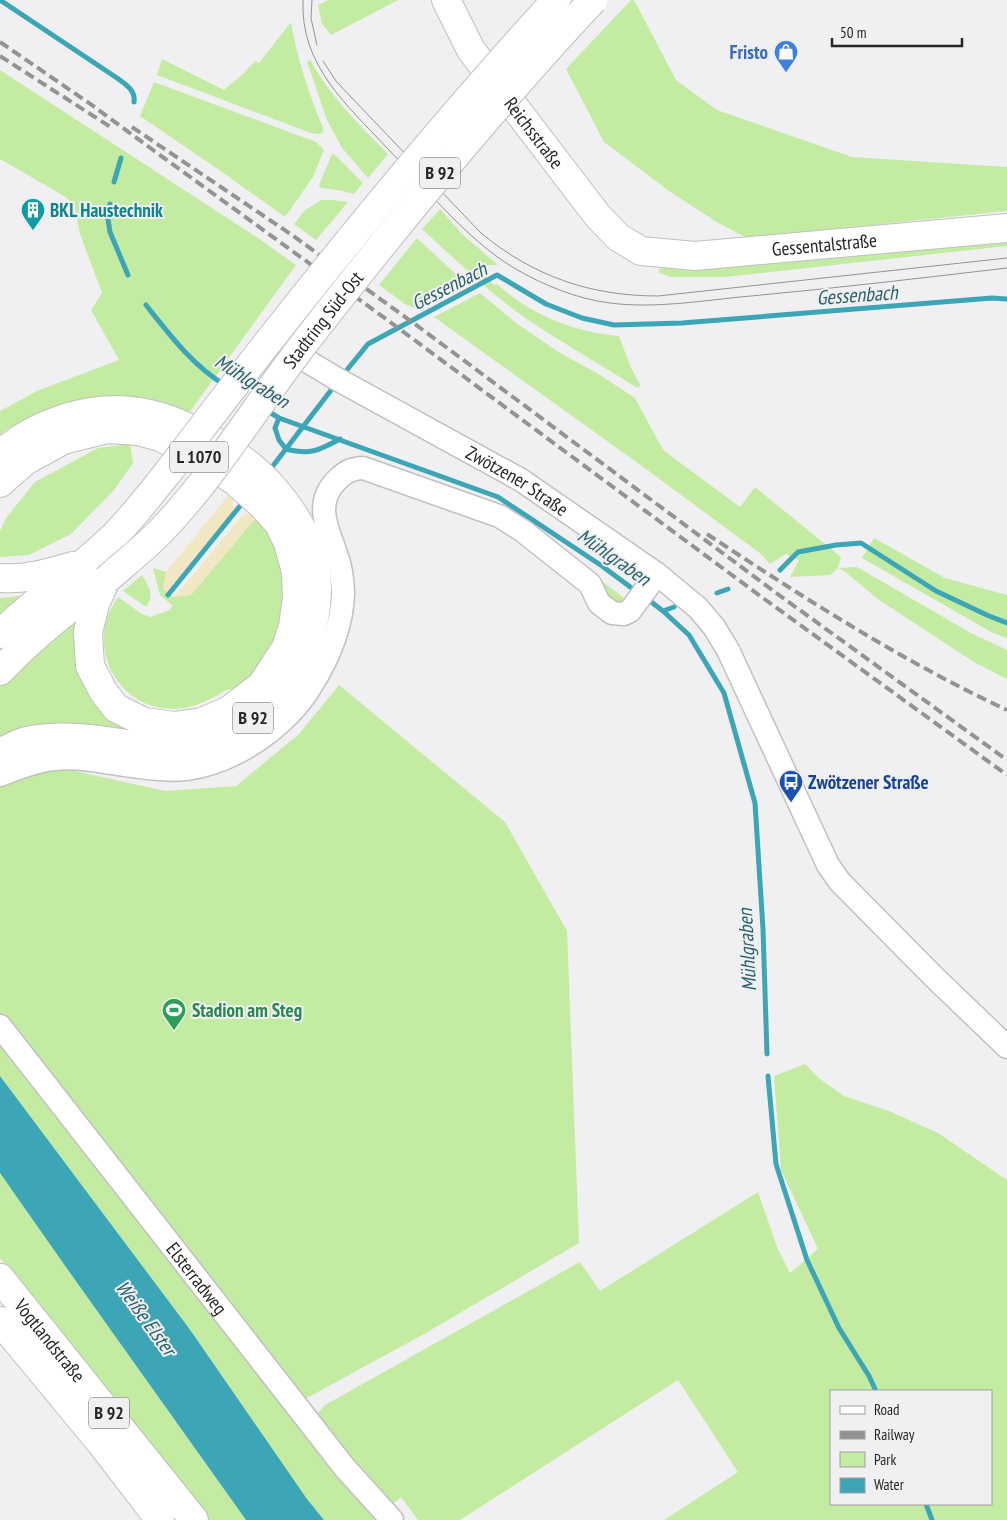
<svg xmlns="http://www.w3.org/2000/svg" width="1007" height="1520" font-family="'PT Sans Narrow',sans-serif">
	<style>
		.green { fill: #c4eba2; fill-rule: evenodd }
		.sand { fill: #f1e7c2 }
		.water { fill: #3da6b6 }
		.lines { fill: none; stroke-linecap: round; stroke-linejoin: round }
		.stream { stroke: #3da6b6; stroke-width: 5 }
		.minor-casing { stroke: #c0c0c2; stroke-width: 25 }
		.major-casing { stroke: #c0c0c2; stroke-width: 30 }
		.minor { stroke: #fff; stroke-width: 22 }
		.major { stroke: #fff; stroke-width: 28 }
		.tram { stroke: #939394; stroke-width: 1 }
		.rail { stroke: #939394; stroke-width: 4; stroke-dasharray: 10 5; stroke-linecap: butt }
		.major-bridge-casing { stroke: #c0c0c2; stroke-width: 30; stroke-linecap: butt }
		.major-bridge { stroke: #fff; stroke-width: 28 }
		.labels { text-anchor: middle; stroke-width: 4; stroke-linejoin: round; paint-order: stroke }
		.shield { fill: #f0f0f2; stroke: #636364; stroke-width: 1 }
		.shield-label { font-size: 18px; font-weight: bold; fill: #262627 }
		.shop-label { font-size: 19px; font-weight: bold; fill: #366cbe; stroke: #f0f0f2; text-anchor: end }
		.street-label { font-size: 19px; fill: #262627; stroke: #f0f0f2 }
		.culture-label { font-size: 19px; font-weight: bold; fill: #0d838f; stroke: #f0f0f2; text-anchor: start }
		.transit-label { font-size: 19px; font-weight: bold; fill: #164399; stroke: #f0f0f2; text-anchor: start }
		.leisure-label { font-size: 19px; font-weight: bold; fill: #27864d; stroke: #f0f0f2; text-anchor: start }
		.water-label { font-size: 20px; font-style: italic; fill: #29616a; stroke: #f0f0f2 }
	</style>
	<rect width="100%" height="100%" fill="#f0f0f2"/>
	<path class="green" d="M328,0H398L331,35L322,24L318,5Z
		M631,0H634L676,80L717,110L852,157L1007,167V211L747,238L715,221L669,191L604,142L566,69Z
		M291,22C297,59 309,93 323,128V132L319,134L311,133L157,75L162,59L224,90L244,73L255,61L259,63Z
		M310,60C330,96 359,125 388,154L368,178L342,148L327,120L307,62Z
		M0,70L258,238L296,265L189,413C131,395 82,389 26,419C17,424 7,428 0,435V411L37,391L119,360L91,310L102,293L80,234L74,204L64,196L0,159Z
		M154,82L316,142L324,150L313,177L285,217L222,172L140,116Z
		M332,154L335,155L363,183L354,194L338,190L321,188L319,185Z
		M321,200H332L348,202L316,240L294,224L304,211Z
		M440,209L462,234L498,265H488L479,270L494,285L497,284C531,315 573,332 619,336L631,368L641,386L637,388C599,363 560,342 524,317C487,291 455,259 422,229Z
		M1007,237V246L725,277H670L658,272L661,267L682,264Z
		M417,238L462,280L414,308L405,304L379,285Z
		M480,293L516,323L560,353L597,373L635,398L663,450L740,507L755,487L841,557L838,568L857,567L971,633L1007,650V679L974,662L879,600L844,571L838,568L830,575L790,577L799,560L786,554L770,564L761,554L646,469L434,317Z
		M130,444L133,463L114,490L71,534L29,555L0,557V531L6,518L35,482L98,448Z
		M254,520H259L271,534L278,551L285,588L280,636L246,687C241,688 236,688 231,689C225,690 219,694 214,697C201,704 187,709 173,709C128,709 97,668 105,625C107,615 113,605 118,597L142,614L150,617L168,611L173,606L160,595L153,568L166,572L163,588L173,597L191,595Z
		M874,538L945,578L1007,595V638L993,633L862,558Z
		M142,575C149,587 155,595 146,607L123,591Z
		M594,575L624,598L620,604H618L610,599Z
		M27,595L0,614V598Z
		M83,612L82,652L154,733L0,741V683Z
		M339,685L505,822L567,931L579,1243L424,1334L305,1399L317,1419L319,1412L325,1405L580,1262L600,1291L758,1192L777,1247L790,1273L818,1249L781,1170L774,1076L805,1064L820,1079L844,1096L889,1111L938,1133L1007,1180V1520H664L738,1472L678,1380L460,1520H418L401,1497L388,1508L398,1520H324L307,1499L191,1331L0,1076V784L46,769L70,770L165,791L236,786L299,734ZM831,1391H991V1504H831Z
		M0,1173L68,1270L246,1520H205L123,1408L40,1310L0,1258Z"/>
	<path class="sand" d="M228,496L233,499V512L167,592L163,589L166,572Z
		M250,512L254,520L191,595L173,597L184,586L241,517Z"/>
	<path class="water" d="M0,1076L191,1331L307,1499L324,1520H246L68,1270L0,1173Z"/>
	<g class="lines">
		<path class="stream" d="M0,0L117,78C125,84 136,90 134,102
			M114,182L121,158
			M110,204L108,219L110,232L128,275
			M146,305C169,334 193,366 225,385
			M342,376L368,344L497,275L546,304L582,318L614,325L682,323L992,298L1007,299
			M266,410L279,418L498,497L602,566L637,592
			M279,418L275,428L279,440L286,449C310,455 318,451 340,439
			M269,471L335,385
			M780,570L798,552L836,545L861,543L936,591L989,616L1007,623
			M717,593L728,589
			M168,595L244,501
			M646,598L663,611L689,635L724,693L755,803L763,929L767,1054
			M663,611L674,607
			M768,1076L776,1164L807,1260L839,1328L869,1376L876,1391
			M926,1504L932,1520"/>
		<defs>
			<g id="minor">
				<path id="s1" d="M270,339L337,379L521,480L657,574L698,608L714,627L728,650L828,865L840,882L936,979L1007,1047"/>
				<path d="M0,775C15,769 31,763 47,760C72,755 100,762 125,765C145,768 166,771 186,769C234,763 286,727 311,686C328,659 342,627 343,594C343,587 342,579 341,572C336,540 308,509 337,480C346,471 351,469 363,468L499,516L523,531L590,584L599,603L612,613L624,614L630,611L657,574"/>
				<path id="s2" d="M0,1026L345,1468L392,1520"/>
			</g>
			<g id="major">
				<path id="s3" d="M446,0L471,50L597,215L618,237L641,251L695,256L1007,228"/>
				<path d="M0,455C32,424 87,406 131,411C178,415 245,454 275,490C294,512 310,538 315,567C320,595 315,623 306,649C295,678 274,707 247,723C228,734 207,744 185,747C166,750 146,746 127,744C94,739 61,734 27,741C18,743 9,749 0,752"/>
				<path d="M0,483L25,461L63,440L108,429L139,431L160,437L199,457L236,482L262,505L279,524L288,543L296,572L297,598L293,626L286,648L261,686L228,711L202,722L174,726L144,722L116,708L103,691L90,666L88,632L95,604L106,580"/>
				<path d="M0,578C25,580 49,573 73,566"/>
				<path d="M0,634C36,599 78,571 114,536C134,516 151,493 169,471"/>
				<path d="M0,671C32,637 68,609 105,581"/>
				<path id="s4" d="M0,1278L194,1520"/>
				<path d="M0,1321L100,1442L160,1520"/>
			</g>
		</defs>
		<use href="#minor" class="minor-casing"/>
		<use href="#major" class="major-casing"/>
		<use href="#minor" class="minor"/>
		<use href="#major" class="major"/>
		<path class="tram" d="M303,0C300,65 346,104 387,148C426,188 466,239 514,268C543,285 577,299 610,303C657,309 705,300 751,296C837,288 922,278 1007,268
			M312,0L311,18L317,45
			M323,61L336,81L351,97L481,233C533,276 590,296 658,296L1007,258"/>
		<path class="rail" d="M0,42L89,103L153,150L386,319L763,598L1007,775
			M0,56L112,128
			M132,127L292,235L423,330L779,595L1007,760
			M707,534C804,598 902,661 1007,710"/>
		<defs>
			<g id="major-bridge">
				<path d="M169,471C291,309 419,150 556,0"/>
				<path id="s5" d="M106,580C124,564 143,549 160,532C216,474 257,404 306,341C397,224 491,109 593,0"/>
			</g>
		</defs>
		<use href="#major-bridge" class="major-bridge-casing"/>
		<use href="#major-bridge" class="major-bridge"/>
	</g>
	<defs>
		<symbol id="shop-pin" viewBox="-11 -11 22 30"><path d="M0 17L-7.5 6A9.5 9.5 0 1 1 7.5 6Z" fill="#3f7fe0" stroke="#f0f0f2"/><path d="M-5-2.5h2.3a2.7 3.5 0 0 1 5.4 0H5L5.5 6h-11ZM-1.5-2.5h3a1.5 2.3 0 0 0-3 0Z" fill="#fff"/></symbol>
		<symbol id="building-pin" viewBox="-11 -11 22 30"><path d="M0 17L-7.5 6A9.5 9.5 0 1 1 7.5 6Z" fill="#0f9aa8" stroke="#f0f0f2"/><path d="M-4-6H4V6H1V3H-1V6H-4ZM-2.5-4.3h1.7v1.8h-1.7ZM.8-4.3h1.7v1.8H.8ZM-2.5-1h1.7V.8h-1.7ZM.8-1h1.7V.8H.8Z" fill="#fff"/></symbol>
		<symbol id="bus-pin" viewBox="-11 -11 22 30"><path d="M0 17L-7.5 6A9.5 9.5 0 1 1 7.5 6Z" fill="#1a4fb4" stroke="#f0f0f2"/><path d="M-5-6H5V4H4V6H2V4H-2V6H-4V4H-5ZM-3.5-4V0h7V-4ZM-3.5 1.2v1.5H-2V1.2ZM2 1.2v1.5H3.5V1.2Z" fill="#fff"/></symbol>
		<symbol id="stadium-pin" viewBox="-11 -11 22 30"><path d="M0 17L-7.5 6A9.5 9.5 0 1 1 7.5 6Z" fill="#2e9e5b" stroke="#f0f0f2"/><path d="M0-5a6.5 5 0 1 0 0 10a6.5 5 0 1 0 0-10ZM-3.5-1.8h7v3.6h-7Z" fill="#fff"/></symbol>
	</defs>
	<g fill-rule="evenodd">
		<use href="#shop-pin" x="772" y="38" width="28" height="38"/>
		<use href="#building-pin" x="19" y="196" width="28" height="38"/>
		<use href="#bus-pin" x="777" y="768" width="28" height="38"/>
		<use href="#stadium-pin" x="160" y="996" width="28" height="38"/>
	</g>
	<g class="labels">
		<g class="shield">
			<rect x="420" y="157.5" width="40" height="31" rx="4"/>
			<rect x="170" y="441.5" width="58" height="31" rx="4"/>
			<rect x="233" y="702.5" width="40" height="31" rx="4"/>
			<rect x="89" y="1397.5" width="40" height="31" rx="4"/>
		</g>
		<g class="shield-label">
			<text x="440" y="179">B 92</text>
			<text x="199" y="463">L 1070</text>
			<text x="253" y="724">B 92</text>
			<text x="109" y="1419">B 92</text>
		</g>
		<g class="shop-label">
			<text x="768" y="59">Fristo</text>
		</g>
		<g class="street-label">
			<text dy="7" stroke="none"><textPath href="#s3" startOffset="160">Reichsstraße</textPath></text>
			<text dy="7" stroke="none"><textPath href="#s3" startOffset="505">Gessentalstraße</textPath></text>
			<text dy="7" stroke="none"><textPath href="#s5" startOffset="340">Stadtring Süd-Ost</textPath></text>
			<text dy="7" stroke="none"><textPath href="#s1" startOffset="285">Zwötzener Straße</textPath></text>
			<text dy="7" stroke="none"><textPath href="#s2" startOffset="320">Elsterradweg</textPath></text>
			<text dy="7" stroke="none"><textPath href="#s4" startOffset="80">Vogtlandstraße</textPath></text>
		</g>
		<g class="culture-label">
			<text x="50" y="217">BKL Haustechnik</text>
		</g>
		<g class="transit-label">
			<text x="808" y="789">Zwötzener Straße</text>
		</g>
		<g class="leisure-label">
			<text x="192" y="1017">Stadion am Steg</text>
		</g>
		<g class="water-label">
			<text transform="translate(449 286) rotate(-27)" y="7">Gessenbach</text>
			<text transform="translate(857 295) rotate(-4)" y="7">Gessenbach</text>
			<text transform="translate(252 381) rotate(32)" y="7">Mühlgraben</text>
			<text transform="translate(614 557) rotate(35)" y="7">Mühlgraben</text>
			<text transform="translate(747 950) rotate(-93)" y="7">Mühlgraben</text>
			<text transform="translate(146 1318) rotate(54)" y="7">Weiße Elster</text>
		</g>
	</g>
	<rect x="830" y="1390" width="162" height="115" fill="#f0f0f2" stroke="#9f9fa1"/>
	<rect x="840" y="1406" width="25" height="8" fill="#ffffff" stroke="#9f9fa1"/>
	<text x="874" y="1415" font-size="15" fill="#262627">Road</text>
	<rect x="840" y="1431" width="25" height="8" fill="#939394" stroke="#9f9fa1"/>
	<text x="874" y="1440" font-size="15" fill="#262627">Railway</text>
	<rect x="840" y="1452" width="25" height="15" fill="#c4eba2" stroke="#9f9fa1"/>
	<text x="874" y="1465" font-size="15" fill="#262627">Park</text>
	<rect x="840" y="1478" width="25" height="15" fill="#3da6b6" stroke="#9f9fa1"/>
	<text x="874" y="1490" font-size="15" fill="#262627">Water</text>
	<path d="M832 38v8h130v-8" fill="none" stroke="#262627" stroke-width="2.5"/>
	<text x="840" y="38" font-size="15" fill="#262627" stroke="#f0f0f2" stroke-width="4" paint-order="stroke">50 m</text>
</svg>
